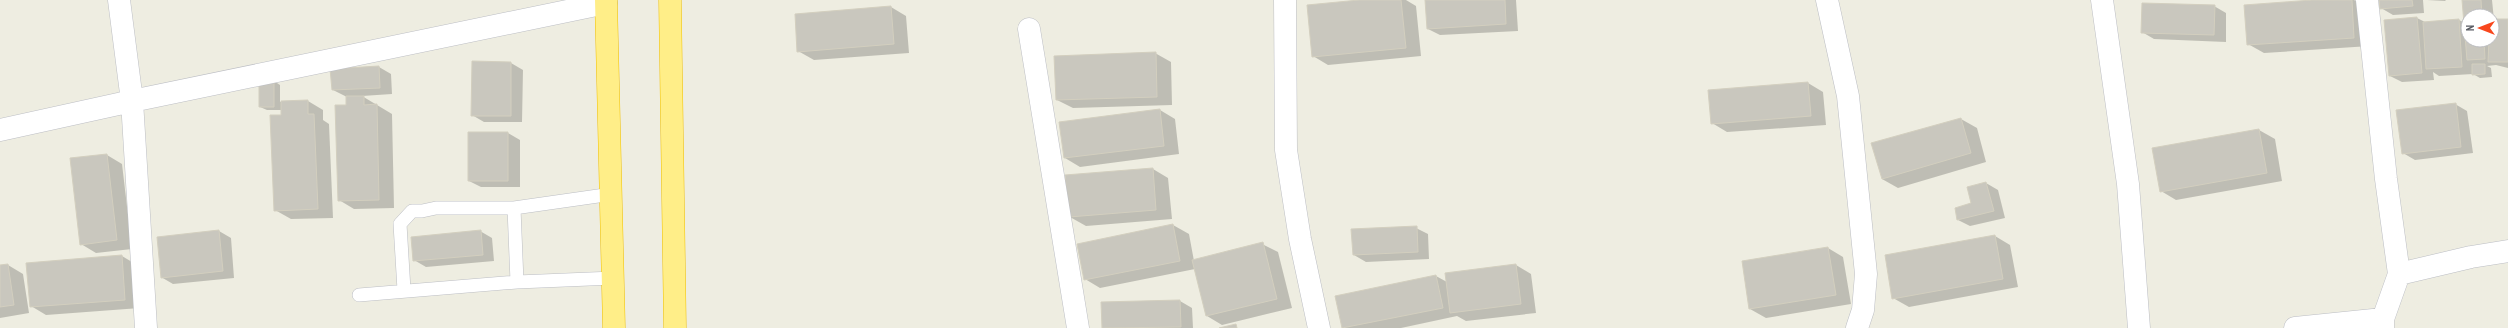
<svg xmlns="http://www.w3.org/2000/svg" width="2508" height="328" font-family="'Archivo Narrow',sans-serif">
	<style>
		.shadow { fill: #0003; fill-rule: evenodd }
		.building { fill: #c9c7be; stroke: #d3cfbf }
		.lines { fill: none; stroke-linecap: round; stroke-linejoin: round }
		.lane-casing { stroke: #bcbec4; stroke-width: 14 }
		.street-casing { stroke: #bcbec4; stroke-width: 23 }
		.highway-casing { stroke: #f0c000; stroke-width: 23 }
		.lane { stroke: #fff; stroke-width: 13 }
		.street { stroke: #fff; stroke-width: 22 }
		.highway { stroke: #fe8; stroke-width: 22 }
	</style>
	<rect width="100%" height="100%" fill="#eeede1"/>
	<path class="shadow" d="M1370,0H1406L1416,6L1421,56L1328,65L1313,56Z
		M1426,0H1516L1518,31L1440,35L1428,29Z
		M2326,0H2354L2367,7L2370,46L2264,53L2248,44Z
		M2380,0H2423L2424,13L2393,15L2381,8Z
		M2427,0H2446L2445,1Z
		M2463,0H2492L2494,20H2508V68L2496,65L2487,66L2491,68L2492,77L2480,78L2473,74L2439,76L2433,72L2434,80L2402,82L2390,76L2417,18L2425,22L2459,20L2465,23ZM2468,16H2492V40H2468Z
		M2214,6L2226,13V42L2154,39L2142,32Z
		M891,7L906,16L909,53L814,60L798,51Z
		M1155,53L1171,62L1172,105L1073,108L1057,100Z
		M473,62L511,63L523,70L522,122H484L472,115Z
		M379,67L391,74L392,94L362,96L392,114L394,208L354,209L339,200L347,97L333,90Z
		M274,81L280,85V102L308,101L323,110V120L329,124L333,218L291,219L275,210L282,110H267L260,107Z
		M1808,83L1823,92L1826,125L1727,132L1712,123Z
		M2455,104L2467,111L2473,153L2415,160L2403,153Z
		M1160,110L1175,119L1179,154L1080,167L1065,158Z
		M1961,119L1977,128L1986,162L1898,188L1882,179Z
		M2259,130L2275,139L2282,181L2176,200L2161,191Z
		M508,133L520,140V187H481L469,181Z
		M107,155L122,164L132,249L96,253L81,244Z
		M1153,169L1168,178L1172,219L1086,226L1070,217Z
		M1986,183L1998,190L2005,218L1970,226L1958,220L1973,204Z
		M1173,225L1189,234L1194,261L1262,244L1278,252L1292,308L1222,325L1207,316L1195,269L1100,288L1085,279Z
		M1416,228L1428,234L1429,259L1366,262L1354,255Z
		M219,231L231,238L234,278L173,284L161,277Z
		M480,231L492,238L494,261L426,267L414,260Z
		M1995,236L2010,245L2018,287L1909,307L1893,298Z
		M1828,248L1843,257L1851,304L1766,318L1750,309Z
		M122,256L137,265L140,308L46,315L31,306Z
		M8,265L23,274L29,313L0,318V266Z
		M1516,265L1531,274L1536,313L1466,321L1457,316L1401,328H1343L1336,297L1436,276L1447,282Z
		M1180,301L1192,308L1193,328H1103L1102,303Z"/>
	<path class="building" d="M1359,0H1401L1406,48L1312,57L1307,5Z
		M1425,0H1505L1506,24L1427,29Z
		M2312,0H2352L2354,38L2247,45L2244,5Z
		M2379,0H2412L2413,6L2380,9Z
		M2462,0H2481L2482,16H2468V40H2484L2485,59L2467,60Z
		M2142,3L2215,5L2214,35L2141,33Z
		M891,6L894,44L797,52L795,14Z
		M2417,17L2422,73L2389,76L2384,20Z
		M2459,19L2462,67L2426,69L2423,22Z
		M2492,19H2508V62H2488L2489,40H2492Z
		M1156,52L1157,97L1056,100L1054,56Z
		M472,61L511,62V116H471Z
		M2472,64H2485V74L2472,75Z
		M379,66L380,88L332,90L330,69Z
		M259,80H274V107H259Z
		M1808,82L1811,116L1711,124L1708,90Z
		M346,96H364V105L377,104L379,200L338,201L335,105H346Z
		M308,100V114H314L318,209L274,211L270,115H281V101Z
		M2456,103L2461,147L2402,154L2396,110Z
		M1160,109L1164,146L1064,158L1059,122Z
		M1961,118L1971,153L1882,179L1871,143Z
		M2259,129L2267,173L2160,192L2152,148Z
		M468,132H508V181H468Z
		M107,154L117,240L80,245L70,158Z
		M1153,168L1156,210L1069,217L1065,175Z
		M1986,182L1994,211L1957,220L1955,208L1971,203L1967,187Z
		M1173,224L1180,261L1084,280L1077,244Z
		M1417,226L1418,252L1353,255L1351,229Z
		M219,230L223,271L161,278L157,237Z
		M481,230L483,255L413,261L411,237Z
		M1995,235L2003,279L1892,299L1885,255Z
		M1263,242L1277,299L1206,316L1192,260Z
		M1828,247L1836,295L1749,309L1742,261Z
		M122,255L125,300L30,307L26,263Z
		M8,264L14,305L0,307V265Z
		M1516,264L1521,304L1450,313L1445,273Z
		M1436,275L1443,308L1342,328L1335,296Z
		M1180,300L1181,327L1102,328L1101,302Z
		M1236,324L1237,328H1219Z"/>
	<g class="lines">
		<defs>
			<path id="lane" d="M514,208L517,282
				M404,290L400,224L412,211H422L436,208H514L612,194
				M359,295L517,282L614,278"/>
			<path id="street" d="M119,0L132,101L146,328
				M1285,0L1286,150L1300,239L1319,328
				M1827,0L1848,96L1866,274L1863,310L1857,328
				M2102,0L2128,184L2139,328
				M2367,0L2386,179L2399,274
				M1029,29L1078,328
				M0,130L132,101L606,3
				M2295,328L2383,319
				M2383,328V319L2399,274L2471,257L2508,251"/>
			<path id="highway" d="M606,0L614,328
				M670,0L675,328"/>
		</defs>
		<use href="#lane" class="lane-casing"/>
		<use href="#street" class="street-casing"/>
		<use href="#highway" class="highway-casing"/>
		<use href="#lane" class="lane"/>
		<use href="#street" class="street"/>
		<use href="#highway" class="highway"/>
	</g>
	<g transform="translate(2480 28) rotate(270)"><circle r="19" fill="#ffffff" stroke="#bdbec1"/>
	<path d="M0-3L7 15L0 10L-7 15Z" fill="#f8471d"/>
	<text y="-6" font-size="11" font-weight="bold" text-anchor="middle" fill="#5a5d64">N</text>
	</g>
</svg>
